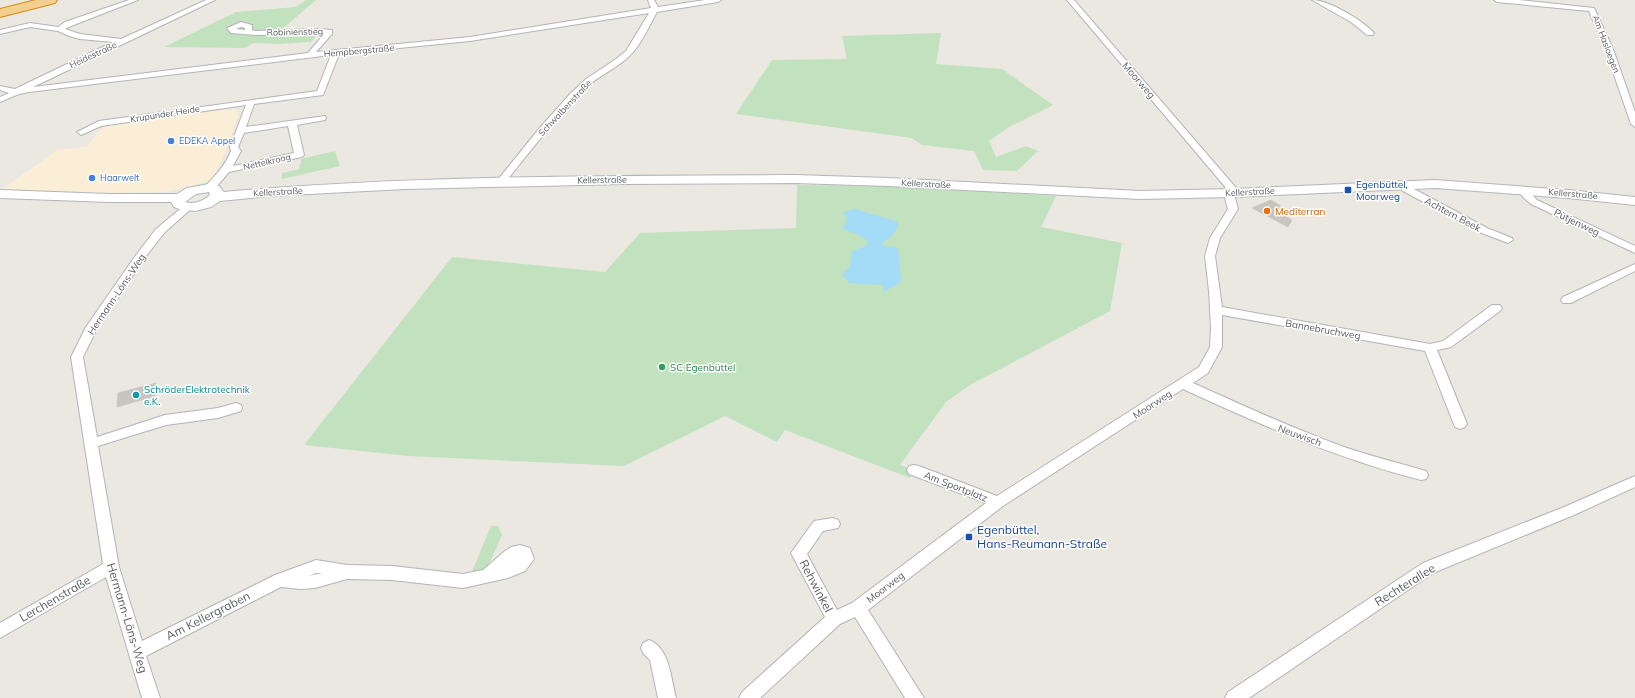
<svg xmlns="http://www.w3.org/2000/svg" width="1635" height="698" font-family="Mulish,sans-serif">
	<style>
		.commercial { fill: #faeed6 }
		.green { fill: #c2e1be }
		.water { fill: #a4dbf7 }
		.building { fill: #c8c5c0; stroke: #cfc9c0 }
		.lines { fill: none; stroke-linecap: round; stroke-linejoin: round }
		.street-casing { stroke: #b1b4b7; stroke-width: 2 }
		.secondary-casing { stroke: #b2b6ba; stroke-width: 2 }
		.highway-casing { stroke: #d98812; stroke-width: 2 }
		.street { fill: #fff; fill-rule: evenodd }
		.secondary { fill: #fff; fill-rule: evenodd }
		.highway { fill: #f3d08f; fill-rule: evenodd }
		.shop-dot { fill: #3f7fe0; stroke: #fff; stroke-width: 1.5 }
		.transit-dot { fill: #1a4fb4; stroke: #fff; stroke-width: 1.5 }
		.food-dot { fill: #e8710a; stroke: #fff; stroke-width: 1.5 }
		.leisure-dot { fill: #2e9e5b; stroke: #fff; stroke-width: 1.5 }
		.culture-dot { fill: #0f9aa8; stroke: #fff; stroke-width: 1.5 }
		.labels { text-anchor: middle; stroke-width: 3; stroke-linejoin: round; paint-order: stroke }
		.far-street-label { font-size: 9px; fill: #595d60; stroke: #fff }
		.far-shop-label { font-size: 9px; fill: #366cbe; stroke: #fff; text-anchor: start }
		.street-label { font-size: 10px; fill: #595d60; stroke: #fff }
		.transit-label { font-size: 10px; fill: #164399; stroke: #fff; text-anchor: start }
		.food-label { font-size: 10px; fill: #c56008; stroke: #fff; text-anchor: start }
		.leisure-label { font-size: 10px; fill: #27864d; stroke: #fff; text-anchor: start }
		.culture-label { font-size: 10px; fill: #0d838f; stroke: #fff; text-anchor: start }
		.near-transit-label { font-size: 12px; fill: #164399; stroke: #fff; text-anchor: start }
		.near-street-label { font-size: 12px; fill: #595d60; stroke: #fff }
	</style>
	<rect width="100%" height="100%" fill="#ebe8e1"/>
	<path class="commercial" d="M235,108L239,113L226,151L217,171L210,180L200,184L166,192L103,193L2,189L57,150L87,147L99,131L107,126Z"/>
	<path class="green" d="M306,0H316L280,31L322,29L311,42L277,44L253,43L245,48L164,47L236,12L296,7Z
		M941,33L936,64L1002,69L1053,105L1009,127L989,141L996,157L1026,146L1038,151L1017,171L983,170L974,151L922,145L912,138L736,114L772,60L847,59L842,36Z
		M335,151L340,166L282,179V173L300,169L299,164H301V159Z
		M797,185L880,186L1056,196L1041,227L1122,243L1110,311L970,385L946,402L900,465L914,470L910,478L785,430L777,442L725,416L624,466L408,456L304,445L452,257L605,272L640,233L796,228Z
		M491,526H498L502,535L485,573L471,574Z"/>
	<path class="water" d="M855,209L898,222C898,232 889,238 881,244L887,247L898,248L901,282L884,292L883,285L849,283L842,275L850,266L852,251L866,246L868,241L859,235L843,229L847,218L843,212Z"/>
	<path class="building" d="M1271,200L1281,206L1276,208L1280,210L1277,211L1292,220L1288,227L1252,208Z
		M156,383L155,396L117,407L118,393Z"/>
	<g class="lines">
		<defs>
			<path id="street" d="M129,0H138L71,26L65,29L80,34L121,39L206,0H215L33,87L308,53L324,34L255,35L231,33L227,28L241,22L252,25V30L255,31L321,29L332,30V34L316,52L470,37L651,8L648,0H654L658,7L705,0H721L718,2L657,12C648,28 640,48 625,60C613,70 597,77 585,88C556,118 530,151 504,184H498L496,182L538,130L570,94L586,79L616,59L626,51L649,13L470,41L339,54L323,95L254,104L246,127L325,116L326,118L325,120L297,125L304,155L302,157L229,172L217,186L209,191L204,188C216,174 223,169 231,151L230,147L246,105L101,126L81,135L77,132L99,121L317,91L331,55L29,92L19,94L0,102V97L9,93L0,90V86L15,89L113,42L80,39L69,36L58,31L30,27L0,34V30L30,23L58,27L65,22ZM241,27L245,28V30L236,29ZM288,126L294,153L233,166L241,151L238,147L244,133Z
				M1067,0H1074L1237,189L1235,198L1238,209L1220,238L1215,256L1222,307L1430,344L1443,341L1492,305H1500L1502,308L1500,311L1451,347L1437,350L1467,424L1465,427L1460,429L1455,427L1425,351L1222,315V347L1208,373L1193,383C1240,404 1287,426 1336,444C1365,455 1396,462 1426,471L1428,475L1426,479L1421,480C1338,459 1261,425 1183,389L1003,506L868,610L924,698H905L855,617L840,624L760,698H739L742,692L825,617L791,553L814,521L833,518L838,520L840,524L838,528L823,531L807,554L837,610L852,603L986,503L909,474L907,470L909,466L914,465L919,466L997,496L1199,367L1210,347L1211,328L1209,291L1205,256L1210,238L1228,209L1225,198L1227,189Z
				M1312,0C1329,0 1362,20 1374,33L1373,35H1367L1351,22Z
				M1494,0H1519L1594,8L1613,49L1635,112V127L1631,124L1605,49L1589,11L1497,2Z
				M1399,181L1487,228L1512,238L1513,240L1508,243L1479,232L1403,191L1394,184Z
				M1523,187L1526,188L1537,200L1635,246V253L1531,204L1523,197L1518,190Z
				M188,204L193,207L164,233L144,259L96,331L83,357L97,437L165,415L218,408L236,403L241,405L242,408L241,411L218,418L166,425L98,446L119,567L142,641L275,575L316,560L347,565L392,566L463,574L483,570L505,551L511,547L520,545L530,548L534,559L525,571L508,578L463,588L392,580L347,579L315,588L300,589L281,587L146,656L160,698H142L106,577L0,638V623L103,564L71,357L86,327L136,255L156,229L185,205ZM316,573H322L309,576Z
				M1635,264V271L1571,303H1563L1561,300L1563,297Z
				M1635,476V487L1574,515L1433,573L1249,698H1225L1228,692L1423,563L1564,507Z
				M649,640C670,648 671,679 676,698H658L650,660L643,653L641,648L643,643Z"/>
			<path id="secondary" d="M795,175L888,178L1140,191L1232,189L1435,180L1568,190L1635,197V205L1568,198L1435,188L1232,197L1140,199L888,186L795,183L623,184L405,189L270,196L220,201L211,207L195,211L179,209L174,207L171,202H109L0,198V190L109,194H177L187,188L209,184L219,186L224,192C413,175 605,176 795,175ZM209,192L210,195C203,201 194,205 185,202L196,194Z"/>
			<path id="highway" d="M36,0H57L55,3L0,17V9Z"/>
		</defs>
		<use href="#street" class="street-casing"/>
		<use href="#secondary" class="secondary-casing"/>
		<use href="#highway" class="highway-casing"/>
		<use href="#street" class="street"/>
		<use href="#secondary" class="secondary"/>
		<use href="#highway" class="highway"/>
	</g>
	<g class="shop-dot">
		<circle cx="171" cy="141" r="4"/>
		<circle cx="92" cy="178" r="4"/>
	</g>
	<g class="transit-dot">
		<rect x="1344" y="186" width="8" height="8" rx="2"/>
		<rect x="965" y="533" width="8" height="8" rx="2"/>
	</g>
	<circle class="food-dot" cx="1267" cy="211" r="4"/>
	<circle class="leisure-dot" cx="662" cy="367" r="4"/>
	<circle class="culture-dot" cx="136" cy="395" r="4"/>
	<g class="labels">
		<g class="far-street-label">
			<text transform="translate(295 32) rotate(-1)" y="3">Robinienstieg</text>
			<text transform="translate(1606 44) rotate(69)" y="3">Am Hasloegen</text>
			<text transform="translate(359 51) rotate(-5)" y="3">Hempbergstraße</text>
			<text transform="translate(93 55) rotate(-25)" y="3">Heidestraße</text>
			<text transform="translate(565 108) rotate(-47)" y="3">Schwalbenstraße</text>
			<text transform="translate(165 114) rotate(-9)" y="3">Krupunder Heide</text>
			<text transform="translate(267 162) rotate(-13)" y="3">Nettelkroog</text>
			<text transform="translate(602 180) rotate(-1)" y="3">Kellerstraße</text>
			<text transform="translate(926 184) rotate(3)" y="3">Kellerstraße</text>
			<text transform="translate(278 192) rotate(-3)" y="3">Kellerstraße</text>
			<text transform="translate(1250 192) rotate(-3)" y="3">Kellerstraße</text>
			<text transform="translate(1573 194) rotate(5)" y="3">Kellerstraße</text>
		</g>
		<g class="far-shop-label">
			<text x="179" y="144">EDEKA Appel</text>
			<text x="100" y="181">Haarwelt</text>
		</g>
		<g class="street-label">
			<text transform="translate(1139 80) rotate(49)" y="4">Moorweg</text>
			<text transform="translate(1453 214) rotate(28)" y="4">Achtern Beek</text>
			<text transform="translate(1577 222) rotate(26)" y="4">Pütjenweg</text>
			<text transform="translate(116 294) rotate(-56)" y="4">Hermann-Löns-Weg</text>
			<text transform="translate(1323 329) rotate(10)" y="4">Bannebruchweg</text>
			<text transform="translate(1152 404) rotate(-33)" y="4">Moorweg</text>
			<text transform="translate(1300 435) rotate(20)" y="4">Neuwisch</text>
			<text transform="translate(956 486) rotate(21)" y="4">Am Sportplatz</text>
			<text transform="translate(885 587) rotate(-37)" y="4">Moorweg</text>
		</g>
		<g class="transit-label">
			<text x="1356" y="188">Egenbüttel,<tspan x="1356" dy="12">Moorweg</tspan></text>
		</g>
		<g class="food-label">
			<text x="1275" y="215">Mediterran</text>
		</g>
		<g class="leisure-label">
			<text x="670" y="371">SC Egenbüttel</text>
		</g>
		<g class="culture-label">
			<text x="144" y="393">SchröderElektrotechnik<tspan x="144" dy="12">e.K.</tspan></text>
		</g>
		<g class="near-transit-label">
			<text x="977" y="534">Egenbüttel,<tspan x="977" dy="14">Hans-Reumann-Straße</tspan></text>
		</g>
		<g class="near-street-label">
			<text transform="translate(1405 585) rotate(-32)" y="4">Rechterallee</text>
			<text transform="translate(816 586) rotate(62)" y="4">Rehwinkel</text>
			<text transform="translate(55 599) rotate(-30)" y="4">Lerchenstraße</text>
			<text transform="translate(208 616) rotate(-27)" y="4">Am Kellergraben</text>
			<text transform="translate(127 618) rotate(73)" y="4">Hermann-Löns-Weg</text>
		</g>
	</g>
</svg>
